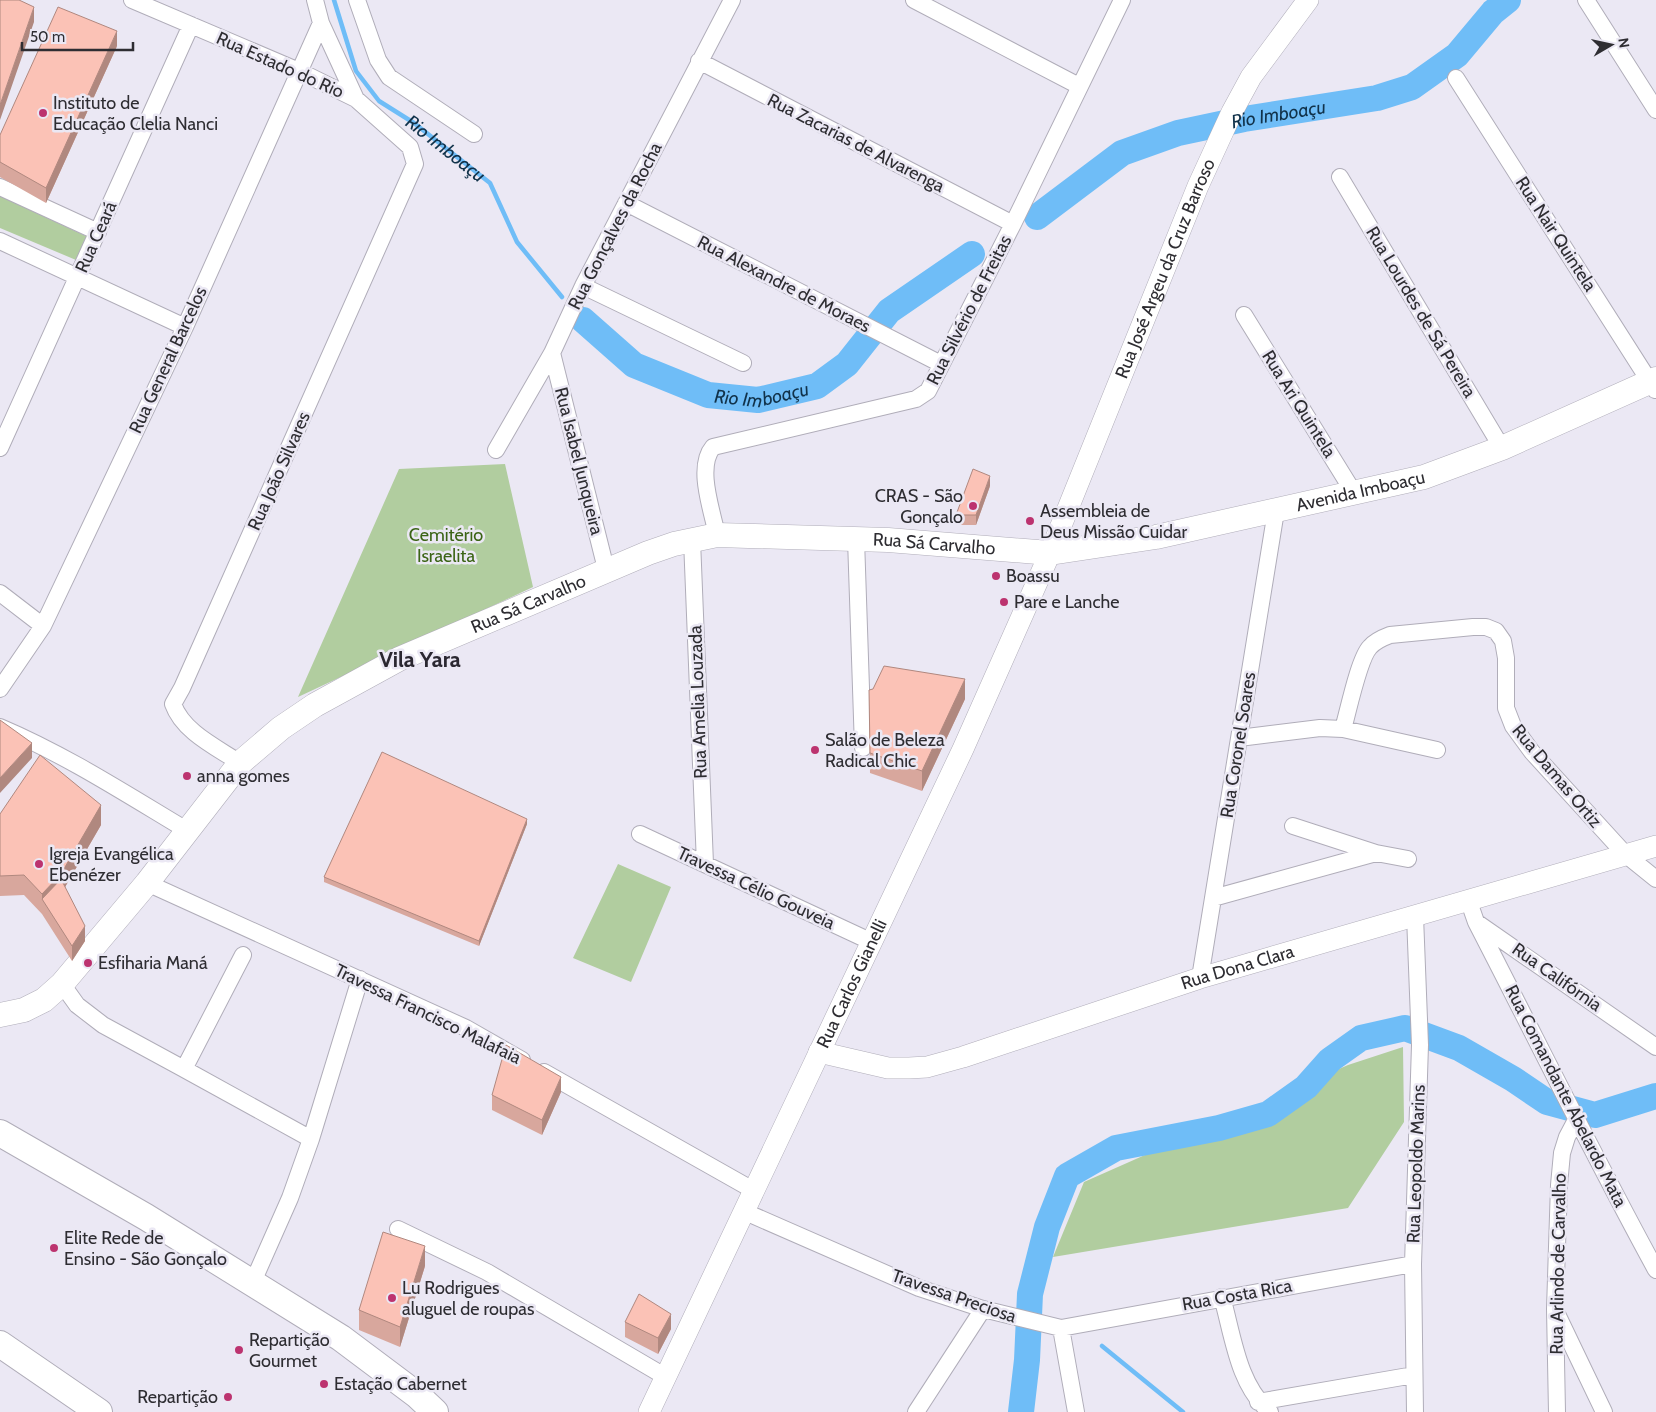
<svg xmlns="http://www.w3.org/2000/svg" width="1656" height="1412" font-family="Cabin,sans-serif">
	<style>
		.green { fill: #b1cd9f }
		.lines { fill: none; stroke-linecap: round; stroke-linejoin: round }
		.stream { stroke: #6fbdf7; stroke-width: 4.5 }
		.river { stroke: #6fbdf7; stroke-width: 26 }
		.minor-casing { stroke: #b0adb9; stroke-width: 18 }
		.tertiary-casing { stroke: #b0adb9; stroke-width: 22 }
		.secondary-casing { stroke: #b0adb9; stroke-width: 25 }
		.primary-casing { stroke: #b0adb9; stroke-width: 28 }
		.minor { stroke: #fff; stroke-width: 16 }
		.tertiary { stroke: #fff; stroke-width: 21 }
		.secondary { stroke: #fff; stroke-width: 24 }
		.primary { stroke: #fff; stroke-width: 26 }
		.wall { fill: #d8a79d }
		.shaded-wall { fill: #b0887f }
		.building { fill: #fbc2b6; stroke: #b0887f }
		.poi-dot { fill: #bc336f; stroke: #ebe8f4; stroke-width: 2 }
		.labels { text-anchor: middle; stroke-width: 5; stroke-linejoin: round; paint-order: stroke }
		.street-label { font-size: 18px; fill: #2e2d32; stroke: #ebe8f4 }
		.poi-label { font-size: 18px; fill: #2e2d32; stroke: #ebe8f4; text-anchor: start }
		.park-label { font-size: 18px; fill: #3b6415; stroke: #ebe8f4 }
		.water-label { font-size: 19px; font-style: italic; fill: #11324a; stroke: #ebe8f4 }
		.district-label { font-size: 22px; font-weight: bold; fill: #2b2831; stroke: #ebe8f4 }
	</style>
	<rect width="100%" height="100%" fill="#ebe8f4"/>
	<path class="green" d="M0,196L88,237L76,260L0,228Z
		M505,464L533,587L298,697L399,469Z
		M618,864L671,887L631,982L573,958Z
		M1403,1047L1404,1122L1348,1208L1053,1257L1084,1182L1348,1065Z"/>
	<g class="lines">
		<g class="stream">
			<path id="s1" d="M334,0L356,71L379,101L414,123L490,183L517,242L562,297"/>
			<path d="M1032,1287L1040,1294"/>
			<path d="M1102,1346L1183,1412"/>
		</g>
		<g class="river">
			<path id="s2" d="M1037,217L1122,153L1178,133L1244,119L1377,98L1412,87L1457,55L1493,12L1508,0"/>
			<path id="s3" d="M583,320L634,365L708,395L758,400L817,386L847,364L889,311L972,254"/>
			<path d="M1021,1412L1027,1360L1030,1294L1047,1227L1067,1176L1116,1148L1219,1128L1268,1114L1306,1087L1330,1060L1361,1038L1405,1028L1459,1048L1513,1079L1547,1102L1595,1115L1656,1096"/>
		</g>
		<defs>
			<path id="minor" d="M132,0L299,71L356,99L410,147L415,164L182,688L173,704C183,732 216,747 240,763
				M315,0L321,23L356,99
				M357,0L378,60L389,77L474,134
				M914,0L1079,86
				M1586,0L1656,110
				M699,61L1013,224
				M1456,78L1655,390
				M1340,177L1502,448
				M0,187L98,232
				M626,203L941,364
				M0,241L185,327
				M583,286L743,363
				M1244,315L1354,493
				M552,353L606,569
				M0,448L191,25
				M496,450L552,353L583,286L732,0
				M717,535C712,510 696,467 713,447L916,399L928,391L1013,224L1122,0
				M856,539L863,748
				M692,540L705,864
				M0,593L43,626
				M0,689L43,626L185,327L321,23
				M0,727C66,755 126,794 188,831
				M1343,729C1348,712 1359,658 1370,647C1375,641 1382,638 1390,635L1473,627H1486L1496,631L1503,641L1506,658V708L1513,726L1532,752L1625,854L1656,879
				M1239,738L1320,728L1343,729L1437,750
				M1293,826L1376,853
				M640,834L872,942
				M147,883L466,1028L522,1060
				M1213,898L1376,853L1408,859
				M1468,899L1476,922L1656,1047
				M1476,922C1536,1038 1593,1155 1656,1270
				M243,955L184,1069L311,1139L290,1198L252,1284
				M1200,978L1276,511
				M62,984L77,1005L103,1025L184,1069
				M544,1072L753,1190
				M311,1139L360,979
				M743,1211L919,1288L983,1309L1061,1328L1413,1264
				M398,1229L487,1272L666,1377
				M1222,1297C1233,1336 1238,1385 1270,1412
				M1557,1314L1604,1412
				M1061,1328L1076,1412
				M1258,1402L1414,1375
				M916,1412L983,1309
				M1415,1412L1413,1264L1420,1045L1415,916
				M1557,1412L1555,1309L1559,1185L1562,1153L1567,1137L1576,1120"/>
			<g id="tertiary">
				<path id="s4" d="M819,1052L888,1068H909L927,1067L963,1057L1200,978L1656,846"/>
				<path id="s5" d="M649,1412L963,749L1050,553L1198,186L1232,112L1251,77L1308,0"/>
			</g>
			<g id="secondary">
				<path id="s6" d="M0,1015L24,1010L44,1000L62,984L147,883L240,763L281,728L315,705L399,659L648,553L674,544L717,535L888,540L1050,553L1156,537L1424,477L1502,448L1656,379"/>
			</g>
			<path id="primary" d="M0,1133L146,1217L341,1338L417,1395L435,1412
				M0,1344L99,1412"/>
		</defs>
		<use href="#minor" class="minor-casing"/>
		<use href="#tertiary" class="tertiary-casing"/>
		<use href="#secondary" class="secondary-casing"/>
		<use href="#primary" class="primary-casing"/>
		<use href="#minor" class="minor"/>
		<use href="#tertiary" class="tertiary"/>
		<use href="#secondary" class="secondary"/>
		<use href="#primary" class="primary"/>
	</g>
	<path class="wall" d="M117,46L46,203L0,177V135Z
		M990,486L976,525H956V515Z
		M869,690L965,699L922,791L870,773Z
		M0,814L101,825L65,887L85,941L72,961L42,914L24,895L0,896Z
		M527,824L479,946L324,882V877Z
		M561,1092L542,1135L492,1110V1095Z
		M425,1266L400,1347L359,1330V1310Z
		M625,1322L671,1329L658,1354L625,1337Z"/>
	<path class="shaded-wall" d="M34,7V22L0,120V105Z
		M117,31V46L46,203V188Z
		M990,476V486L976,525V515Z
		M965,679V699L922,791V771Z
		M32,743V758L0,793V778Z
		M101,805V825L61,894L42,899V894Z
		M527,819V824L479,946V941Z
		M85,926V941L72,961V946Z
		M561,1077V1092L542,1135V1120Z
		M425,1246V1266L400,1347V1327Z
		M671,1314V1329L658,1354V1338Z"/>
	<path class="building" d="M0,0H19L34,7L0,105Z
		M58,7L117,31L46,188L0,162V135Z
		M973,469L990,476L976,515H956Z
		M884,666L965,679L922,771L870,753L869,690L873,689Z
		M0,720L32,743L0,778Z
		M382,752L527,819L479,941L324,877Z
		M40,755L101,805L61,874L42,894L24,875L0,876V814Z
		M61,879L85,926L72,946L42,899Z
		M506,1045L561,1077L542,1120L492,1095Z
		M383,1232L425,1246L400,1327L359,1310Z
		M639,1294L671,1314L658,1338L625,1322Z"/>
	<g class="poi-dot">
		<circle cx="43" cy="113" r="5"/>
		<circle cx="973" cy="506" r="5"/>
		<circle cx="1030" cy="521" r="5"/>
		<circle cx="996" cy="576" r="5"/>
		<circle cx="1004" cy="602" r="5"/>
		<circle cx="815" cy="750" r="5"/>
		<circle cx="187" cy="776" r="5"/>
		<circle cx="39" cy="864" r="5"/>
		<circle cx="88" cy="963" r="5"/>
		<circle cx="54" cy="1248" r="5"/>
		<circle cx="392" cy="1298" r="5"/>
		<circle cx="239" cy="1350" r="5"/>
		<circle cx="324" cy="1384" r="5"/>
		<circle cx="228" cy="1397" r="5"/>
	</g>
	<g class="labels">
		<g class="street-label">
			<text transform="translate(280 65) rotate(24)" y="6">Rua Estado do Rio</text>
			<text transform="translate(856 143) rotate(27)" y="6">Rua Zacarias de Alvarenga</text>
			<text transform="translate(615 226) rotate(-63)" y="6">Rua Gonçalves da Rocha</text>
			<text transform="translate(1556 234) rotate(57)" y="6">Rua Nair Quintela</text>
			<text transform="translate(96 237) rotate(-66)" y="6">Rua Ceará</text>
			<text dy="6" stroke="none"><textPath href="#s5" startOffset="1255">Rua José Argeu da Cruz Barroso</textPath></text>
			<text transform="translate(784 284) rotate(27)" y="6">Rua Alexandre de Moraes</text>
			<text transform="translate(969 310) rotate(-63)" y="6">Rua Silvério de Freitas</text>
			<text transform="translate(1421 312) rotate(59)" y="6">Rua Lourdes de Sá Pereira</text>
			<text transform="translate(168 360) rotate(-65)" y="6">Rua General Barcelos</text>
			<text transform="translate(1299 404) rotate(58)" y="6">Rua Ari Quintela</text>
			<text transform="translate(579 461) rotate(76)" y="6">Rua Isabel Junqueira</text>
			<text transform="translate(279 471) rotate(-66)" y="6">Rua João Silvares</text>
			<text dy="6" stroke="none"><textPath href="#s6" startOffset="1538">Avenida Imboaçu</textPath></text>
			<text dy="6" stroke="none"><textPath href="#s6" startOffset="1105">Rua Sá Carvalho</textPath></text>
			<text dy="6" stroke="none"><textPath href="#s6" startOffset="686">Rua Sá Carvalho</textPath></text>
			<text transform="translate(698 702) rotate(-92)" y="6">Rua Amelia Louzada</text>
			<text transform="translate(1238 745) rotate(-81)" y="6">Rua Coronel Soares</text>
			<text transform="translate(1557 776) rotate(50)" y="6">Rua Damas Ortiz</text>
			<text transform="translate(756 888) rotate(25)" y="6">Travessa Célio Gouveia</text>
			<text dy="6" stroke="none"><textPath href="#s4" startOffset="436">Rua Dona Clara</textPath></text>
			<text transform="translate(1557 977) rotate(35)" y="6">Rua Califórnia</text>
			<text dy="6" stroke="none"><textPath href="#s5" startOffset="474">Rua Carlos Gianelli</textPath></text>
			<text transform="translate(428 1014) rotate(26)" y="6">Travessa Francisco Malafaia</text>
			<text transform="translate(1566 1096) rotate(63)" y="6">Rua Comandante Abelardo Mata</text>
			<text transform="translate(1416 1164) rotate(-88)" y="6">Rua Leopoldo Marins</text>
			<text transform="translate(1558 1264) rotate(-89)" y="6">Rua Arlindo de Carvalho</text>
			<text transform="translate(1237 1295) rotate(-10)" y="6">Rua Costa Rica</text>
			<text transform="translate(954 1296) rotate(19)" y="6">Travessa Preciosa</text>
		</g>
		<g class="poi-label">
			<text x="53" y="109">Instituto de<tspan x="53" dy="21">Educação Clelia Nanci</tspan></text>
			<text x="963" y="502" text-anchor="end">CRAS - São<tspan x="963" dy="21">Gonçalo</tspan></text>
			<text x="1040" y="517">Assembleia de<tspan x="1040" dy="21">Deus Missão Cuidar</tspan></text>
			<text x="1006" y="582">Boassu</text>
			<text x="1014" y="608">Pare e Lanche</text>
			<text x="825" y="746">Salão de Beleza<tspan x="825" dy="21">Radical Chic</tspan></text>
			<text x="197" y="782">anna gomes</text>
			<text x="49" y="860">Igreja Evangélica<tspan x="49" dy="21">Ebenézer</tspan></text>
			<text x="98" y="969">Esfiharia Maná</text>
			<text x="64" y="1244">Elite Rede de<tspan x="64" dy="21">Ensino - São Gonçalo</tspan></text>
			<text x="402" y="1294">Lu Rodrigues<tspan x="402" dy="21">aluguel de roupas</tspan></text>
			<text x="249" y="1346">Repartição<tspan x="249" dy="21">Gourmet</tspan></text>
			<text x="334" y="1390">Estação Cabernet</text>
			<text x="218" y="1403" text-anchor="end">Repartição</text>
		</g>
		<g class="park-label">
			<text x="446" y="541">Cemitério<tspan x="446" dy="21">Israelita</tspan></text>
		</g>
		<g class="water-label">
			<text dy="7" stroke="none"><textPath href="#s2" startOffset="268">Rio Imboaçu</textPath></text>
			<text dy="7" stroke="none"><textPath href="#s1" startOffset="194">Rio Imboaçu</textPath></text>
			<text dy="7" stroke="none"><textPath href="#s3" startOffset="202">Rio Imboaçu</textPath></text>
		</g>
		<g class="district-label">
			<text x="420" y="667">Vila Yara</text>
		</g>
	</g>
	<g transform="translate(1611 45) rotate(81)" stroke="#ebe8f4" stroke-width="4" paint-order="stroke">
	<path d="M0-4L9 19L0 12L-9 19Z" fill="#2e2d32"/>
	<text y="-8" font-size="14" font-weight="bold" text-anchor="middle" fill="#2e2d32">N</text>
	</g>
	<path d="M22 42v8h111v-8" fill="none" stroke="#2e2d32" stroke-width="2.5"/>
	<text x="30" y="42" font-size="15" fill="#2e2d32" stroke="#ebe8f4" stroke-width="4" paint-order="stroke">50 m</text>
</svg>
